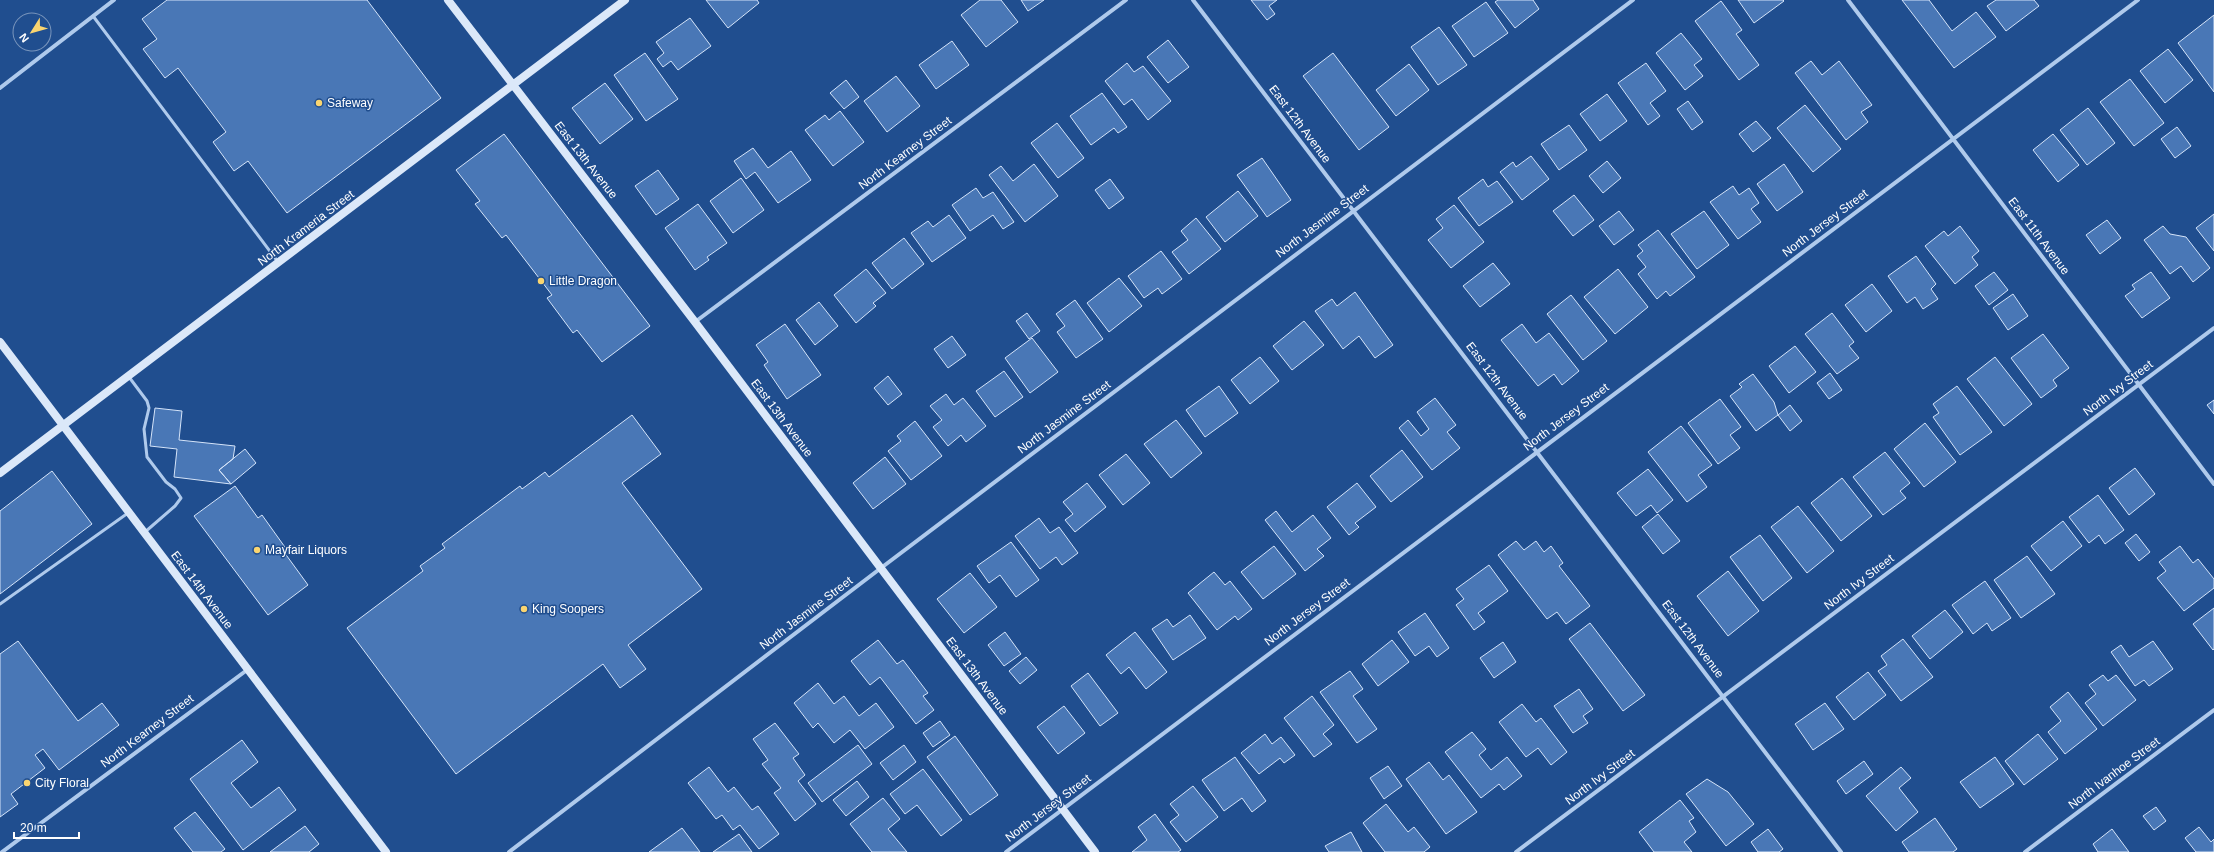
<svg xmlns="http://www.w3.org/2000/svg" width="2214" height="852" font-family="Helvetica,sans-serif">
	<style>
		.building { fill: #4977b6; stroke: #d5e4f9 }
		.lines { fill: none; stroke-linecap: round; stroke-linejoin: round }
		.lane { stroke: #afcaec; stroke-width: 3 }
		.street { stroke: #afcaec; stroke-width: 4 }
		.secondary { stroke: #dbe8f9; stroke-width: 8 }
		.poi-dot { fill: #fad570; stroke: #204e8f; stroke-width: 1.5 }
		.labels { text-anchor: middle; stroke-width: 3; stroke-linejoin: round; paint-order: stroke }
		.poi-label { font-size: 12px; fill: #fff; stroke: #204e8f; text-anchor: start }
		.street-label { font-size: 12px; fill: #fff; stroke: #204e8f }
	</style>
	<rect width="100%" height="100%" fill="#204e8f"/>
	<path class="building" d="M167,0H367L441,98L287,213L248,161L234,171L213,142L226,132L178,68L165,78L143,49L157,39L142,19Z
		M706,0H757L759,3L728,28Z
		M980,0H1001L1018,22L986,47L961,15Z
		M1021,0H1044L1028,11Z
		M1251,0H1277L1269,6L1275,14L1267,20Z
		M1498,0H1533L1539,9L1515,28L1495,2Z
		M1738,0H1783L1784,1L1754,23Z
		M1902,0H1929L1952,31L1976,12L1996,37L1954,68Z
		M1996,0H2034L2039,6L2006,31L1987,6Z
		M1721,1L1742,30L1736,34L1759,65L1739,80L1695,21Z
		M1486,2L1508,33L1474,57L1452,26Z
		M2214,15V92L2178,43Z
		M690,18L711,46L678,70L671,61L663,67L657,59L664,53L656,42Z
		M1439,27L1467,65L1438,85L1411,47Z
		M1681,33L1702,59L1694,65L1703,76L1685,90L1656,53Z
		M1168,40L1189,67L1168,83L1147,57Z
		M952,41L969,65L936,89L919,65Z
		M2168,49L2193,80L2165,103L2140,71Z
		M645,53L678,99L646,121L614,75Z
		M1333,53L1389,127L1359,150L1303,76Z
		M1811,61L1822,75L1839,61L1872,105L1861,112L1868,122L1846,140L1795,73Z
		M1127,63L1134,72L1143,66L1171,101L1148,120L1132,99L1124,105L1105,81Z
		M1646,63L1666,91L1650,103L1660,116L1648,125L1618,83Z
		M1409,64L1429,90L1396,116L1376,90Z
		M896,76L920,106L887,132L864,101Z
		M2130,79L2164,123L2134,146L2100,102Z
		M846,80L859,97L844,109L830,93Z
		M605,83L633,119L600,144L572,108Z
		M1102,93L1127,127L1118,133L1114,128L1091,145L1070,116Z
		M1607,94L1627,121L1600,141L1580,114Z
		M1688,101L1703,122L1692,130L1677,109Z
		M1805,105L1841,149L1813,172L1777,128Z
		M2088,108L2115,143L2087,165L2060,130Z
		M840,111L864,142L833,166L805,130L825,115L829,120Z
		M1756,121L1771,138L1753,152L1739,134Z
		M1057,123L1084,158L1058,178L1031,143Z
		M1569,125L1587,150L1559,170L1541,144Z
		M2177,127L2191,146L2175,158L2161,139Z
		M504,134L650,326L602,362L577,330L573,333L547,298L552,295L506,235L502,238L475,204L480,201L456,170Z
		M2053,134L2079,165L2058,182L2033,150Z
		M753,148L768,168L791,151L811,180L778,203L755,172L746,179L734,161Z
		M1531,156L1549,179L1522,200L1500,172L1513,162L1516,167Z
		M1262,158L1291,200L1267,217L1237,175Z
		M1607,161L1621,178L1603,193L1589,176Z
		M1034,164L1058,196L1025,222L989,175L1001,166L1013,181Z
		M1784,164L1803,192L1777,211L1757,184Z
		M658,170L679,199L656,215L635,186Z
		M741,178L764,210L733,233L710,201Z
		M1110,179L1124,198L1109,209L1095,190Z
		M1483,179L1488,187L1497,181L1513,202L1479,226L1458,198Z
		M1733,186L1739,195L1749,188L1759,203L1751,209L1761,222L1738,239L1710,202Z
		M976,188L983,198L993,192L1014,222L1003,229L993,215L970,231L952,205Z
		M1238,191L1258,216L1225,242L1206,217Z
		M1574,195L1594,220L1573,236L1553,211Z
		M698,204L727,243L707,257L709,260L695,270L665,228Z
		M1454,205L1484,242L1451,268L1428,240L1443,228L1436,219Z
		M1619,211L1634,230L1614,245L1599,226Z
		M1704,211L1729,245L1697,269L1671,234Z
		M2214,214V251L2196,228Z
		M949,215L966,238L932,262L911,233L928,221L933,227Z
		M1196,218L1221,249L1189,274L1172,252L1188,240L1181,231Z
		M2107,220L2121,238L2100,254L2086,235Z
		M1960,226L1979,251L1972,257L1978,265L1955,284L1925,246L1944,231L1948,236Z
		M2163,226L2170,234L2186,237L2210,268L2193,282L2181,266L2170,274L2144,240Z
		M1658,230L1695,277L1670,296L1666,291L1657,299L1638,274L1646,267L1637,256L1643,251L1638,245Z
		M904,238L924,264L892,289L872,263Z
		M1161,251L1182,279L1162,294L1158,288L1144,298L1128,276Z
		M1916,256L1936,284L1931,289L1938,299L1923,309L1915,297L1907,303L1888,276Z
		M1493,263L1510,284L1480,307L1463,286Z
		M866,269L886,293L873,303L876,306L856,323L834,295Z
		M1618,269L1648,307L1615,334L1584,297Z
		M1994,272L2008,290L1989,305L1975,286Z
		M2151,272L2170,298L2142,318L2125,296L2135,289L2132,285Z
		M1119,278L1142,306L1109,332L1087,303Z
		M1872,284L1892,311L1866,332L1845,305Z
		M1355,292L1393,345L1375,358L1359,336L1343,349L1315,311L1332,299L1337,306Z
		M2013,294L2028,316L2008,330L1993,308Z
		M1571,295L1607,341L1583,360L1547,314Z
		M1075,300L1103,339L1076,358L1057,332L1065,326L1056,314Z
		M819,302L838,326L815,345L796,320Z
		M1027,313L1040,331L1029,339L1016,321Z
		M1832,313L1854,342L1849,346L1859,358L1837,374L1805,334Z
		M1304,321L1324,345L1292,370L1273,346Z
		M785,324L821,375L787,399L764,365L768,362L756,345Z
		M1522,324L1536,343L1549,333L1579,371L1562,385L1554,374L1538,386L1501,340Z
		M2043,334L2069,368L2053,380L2057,386L2041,398L2011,358Z
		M952,336L966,355L948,368L934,349Z
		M1032,338L1058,372L1030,393L1005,358Z
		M1795,346L1816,372L1789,393L1769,366Z
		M1260,357L1279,381L1250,404L1231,380Z
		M1995,357L2032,404L2004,426L1967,379Z
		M1004,371L1023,397L995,417L976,391Z
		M1830,373L1842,390L1829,399L1817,383Z
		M1753,374L1774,402L1778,415L1756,431L1730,396L1742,387L1739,384Z
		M888,376L902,394L888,405L874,388Z
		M1219,386L1238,413L1205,437L1186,410Z
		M1957,386L1992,432L1960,455L1933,417L1939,413L1933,404Z
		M946,394L954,405L963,398L986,426L966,442L961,435L948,446L933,427L942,420L930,406Z
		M1435,398L1456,425L1447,432L1460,448L1432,470L1399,428L1408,420L1421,436L1429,429L1417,412Z
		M1720,399L1741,427L1730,435L1740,448L1718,464L1688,423Z
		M2214,400V414L2207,405Z
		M1790,405L1802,421L1790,431L1778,415Z
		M155,408L182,411L179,440L235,446L233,459L219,470L231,484L174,477L177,449L150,446Z
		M632,415L661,454L622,483L702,589L628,645L646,669L620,688L603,664L456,774L347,628L423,571L420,566L445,548L442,544L520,486L522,489L545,472L549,477Z
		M1176,420L1202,453L1171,478L1144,444Z
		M915,421L942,456L911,480L888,451L901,441L897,436Z
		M1925,423L1956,462L1924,487L1894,449Z
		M1681,426L1712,465L1698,475L1707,487L1687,502L1648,452Z
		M245,449L256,463L231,484L219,470Z
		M1402,450L1423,477L1391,502L1370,476Z
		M1885,452L1910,483L1900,491L1906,498L1883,515L1853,477Z
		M1126,454L1150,483L1123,505L1099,475Z
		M885,457L906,484L873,509L853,483Z
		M2135,468L2155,494L2129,515L2109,488Z
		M1648,469L1673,500L1657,513L1651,505L1636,516L1617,493Z
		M52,471L92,524L0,594V511Z
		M1842,478L1872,516L1841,541L1811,503Z
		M1087,483L1106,507L1075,532L1065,520L1073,514L1063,502Z
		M1357,483L1376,507L1355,523L1359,527L1349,535L1327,507Z
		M235,486L258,518L262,515L287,550L284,552L308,585L268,615L194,516Z
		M2098,495L2124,530L2105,544L2099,535L2089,543L2069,517Z
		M1798,506L1834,551L1807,573L1771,527Z
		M1276,511L1292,532L1313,515L1331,538L1317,549L1324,556L1305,571L1265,520Z
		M1658,514L1680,541L1663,554L1642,527Z
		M1039,518L1050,533L1059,527L1078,553L1062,565L1056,557L1040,569L1015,536Z
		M2063,521L2082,546L2051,571L2031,546Z
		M2136,534L2150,552L2139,561L2125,543Z
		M1760,535L1792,578L1763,601L1730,557Z
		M1516,541L1524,550L1536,541L1544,552L1551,546L1563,563L1559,566L1590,606L1566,624L1557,612L1547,619L1498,555Z
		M1011,542L1039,580L1016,597L1000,575L989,583L977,566Z
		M1274,546L1296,574L1263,599L1241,572Z
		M2180,546L2193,563L2198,559L2214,579V588L2184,611L2157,578L2166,571L2159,562Z
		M2027,556L2055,594L2021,618L1994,580Z
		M1489,565L1508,591L1478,613L1485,622L1474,630L1456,605L1464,599L1456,589Z
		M1728,571L1759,611L1728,636L1697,596Z
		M1214,572L1225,585L1230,581L1252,609L1238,620L1235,616L1217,630L1188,593Z
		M970,573L997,607L964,633L937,599Z
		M1985,581L2011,618L1992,631L1987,623L1973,634L1952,605Z
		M2214,608V649L2213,650L2193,624Z
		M1945,610L1963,632L1930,659L1912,636Z
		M1425,613L1449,648L1437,657L1429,646L1415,656L1398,632Z
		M1190,615L1206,638L1173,660L1152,629L1167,619L1173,627Z
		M1590,623L1645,695L1623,711L1569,639Z
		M1005,632L1021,654L1004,666L988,645Z
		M1135,632L1167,672L1146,689L1129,667L1121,674L1106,655Z
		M1903,639L1933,677L1901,701L1878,671L1887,665L1881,656Z
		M878,640L897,664L903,660L928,693L923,696L934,710L916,724L880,677L870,685L851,661Z
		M1392,640L1409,662L1378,686L1362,664Z
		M18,641L78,721L102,703L119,725L59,770L43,749L35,755L45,768L11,794L18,804L0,817V654Z
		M2153,641L2173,669L2149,686L2144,680L2135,686L2111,652L2121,645L2129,657Z
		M1503,642L1516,662L1494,678L1480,658Z
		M1026,657L1037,670L1020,684L1009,671Z
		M1350,671L1363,689L1353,696L1377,729L1357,743L1320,692Z
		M1868,672L1886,695L1854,720L1836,697Z
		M1088,673L1118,713L1100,726L1071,686Z
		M2103,675L2108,681L2116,675L2136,700L2103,726L2085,703L2096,694L2089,685Z
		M818,683L834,704L844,696L859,716L876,703L894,727L865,749L850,730L834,743L818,723L813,728L794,703Z
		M1579,689L1593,709L1583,716L1588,723L1573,733L1554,706Z
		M2068,692L2097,729L2065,754L2048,732L2061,721L2050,707Z
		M1312,696L1334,725L1323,734L1332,744L1314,757L1284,718Z
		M1825,703L1844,729L1813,750L1795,724Z
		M1522,704L1536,722L1541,718L1567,752L1551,765L1538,748L1526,757L1499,722Z
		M1064,706L1085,733L1058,754L1037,727Z
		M940,721L950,735L933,747L923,733Z
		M775,723L799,754L793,758L805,775L798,781L816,804L795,821L774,793L781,788L762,764L768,760L753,739Z
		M1472,732L1486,749L1479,755L1491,770L1507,757L1522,776L1504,790L1499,784L1481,798L1445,752Z
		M1265,734L1272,744L1281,737L1295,755L1284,763L1280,758L1259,774L1241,753Z
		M2038,734L2058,759L2024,785L2005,761Z
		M955,736L998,795L970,815L927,757Z
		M242,740L258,762L231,783L251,808L279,787L296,810L243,850L190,779Z
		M858,745L872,764L822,802L808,783Z
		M904,745L916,762L893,780L880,763Z
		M1235,757L1266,801L1252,812L1242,798L1224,811L1202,780Z
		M1995,757L2014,784L1980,808L1960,782Z
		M1864,761L1873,774L1846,794L1837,781Z
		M1429,762L1443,780L1449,775L1477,812L1446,834L1406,779Z
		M1388,766L1402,786L1384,799L1370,778Z
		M709,767L728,792L734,787L752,810L758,806L779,834L759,849L740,825L733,830L722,815L716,819L688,783Z
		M1901,767L1911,778L1899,788L1918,812L1896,831L1866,796Z
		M923,769L962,820L941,836L917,805L905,814L890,794Z
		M1707,779L1728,792L1754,824L1726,846L1686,794Z
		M857,781L869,797L846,816L833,800Z
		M1193,786L1218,817L1186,842L1170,822L1179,815L1170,804Z
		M883,798L900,819L888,829L907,852H872L850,824Z
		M1680,800L1694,818L1689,821L1696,832L1684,842L1692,852H1654L1639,832Z
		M1386,804L1408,832L1414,827L1430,847L1424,852H1385L1363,823Z
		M2156,807L2166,821L2154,830L2143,816Z
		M195,812L225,849L221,852H193L174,828Z
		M1155,814L1181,850L1178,852H1132L1147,840L1138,827Z
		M1935,818L1957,849L1953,852H1909L1902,842Z
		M305,826L319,844L309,852H270Z
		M2199,827L2211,842L2214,839V852H2196L2185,838Z
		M682,828L700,852H649Z
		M1768,829L1783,849L1779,852H1758L1751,842Z
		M2112,829L2129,852H2098L2093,844Z
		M1351,832L1362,852H1329L1325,846Z
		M739,834L752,852H713Z"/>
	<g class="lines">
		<path class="lane" d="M93,16L278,262
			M129,377L147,401L149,408L144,429L147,457L166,482L175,489L181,498L175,506L145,532
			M0,604L128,513"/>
		<path class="street" d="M1193,0L1841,852
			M1848,0L2214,484
			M0,88L114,0
			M695,322L1126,0
			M2,852L247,670
			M509,852L881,568L1633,0
			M1006,852L2138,0
			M1516,852L2214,328
			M2025,852L2214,710"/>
		<path class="secondary" d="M448,0L695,322L1095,852
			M0,342L386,852
			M0,473L625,0"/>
	</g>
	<g class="poi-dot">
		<circle cx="319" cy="103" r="4"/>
		<circle cx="541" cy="281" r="4"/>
		<circle cx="257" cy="550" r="4"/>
		<circle cx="524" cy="609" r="4"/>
		<circle cx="27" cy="783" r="4"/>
	</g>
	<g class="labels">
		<g class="poi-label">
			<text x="327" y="107">Safeway</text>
			<text x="549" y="285">Little Dragon</text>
			<text x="265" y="554">Mayfair Liquors</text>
			<text x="532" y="613">King Soopers</text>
			<text x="35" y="787">City Floral</text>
		</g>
		<g class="street-label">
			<text transform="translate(1300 124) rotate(53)" y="4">East 12th Avenue</text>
			<text transform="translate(905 153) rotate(-37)" y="4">North Kearney Street</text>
			<text transform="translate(586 160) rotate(52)" y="4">East 13th Avenue</text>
			<text transform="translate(1322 221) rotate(-37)" y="4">North Jasmine Street</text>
			<text transform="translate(1825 223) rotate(-37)" y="4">North Jersey Street</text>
			<text transform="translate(306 228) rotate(-37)" y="4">North Krameria Street</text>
			<text transform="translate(2039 236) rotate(53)" y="4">East 11th Avenue</text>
			<text transform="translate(1497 381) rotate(53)" y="4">East 12th Avenue</text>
			<text transform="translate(2118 388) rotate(-37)" y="4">North Ivy Street</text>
			<text transform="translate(1064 417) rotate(-37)" y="4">North Jasmine Street</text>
			<text transform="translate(1566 417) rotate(-37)" y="4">North Jersey Street</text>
			<text transform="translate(782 418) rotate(53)" y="4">East 13th Avenue</text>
			<text transform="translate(1859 582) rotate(-37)" y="4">North Ivy Street</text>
			<text transform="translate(202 590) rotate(53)" y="4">East 14th Avenue</text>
			<text transform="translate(1307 612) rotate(-37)" y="4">North Jersey Street</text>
			<text transform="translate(806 613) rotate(-37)" y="4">North Jasmine Street</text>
			<text transform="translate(1693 639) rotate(53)" y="4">East 12th Avenue</text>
			<text transform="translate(977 676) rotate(53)" y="4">East 13th Avenue</text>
			<text transform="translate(147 731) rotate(-37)" y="4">North Kearney Street</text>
			<text transform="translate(2114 773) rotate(-37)" y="4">North Ivanhoe Street</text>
			<text transform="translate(1600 777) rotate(-37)" y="4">North Ivy Street</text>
			<text transform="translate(1048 808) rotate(-37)" y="4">North Jersey Street</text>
		</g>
	</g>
	<g transform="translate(32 32) rotate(233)"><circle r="19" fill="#204e8f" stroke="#7995bc"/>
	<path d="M0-3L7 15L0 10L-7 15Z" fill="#fad570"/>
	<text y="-6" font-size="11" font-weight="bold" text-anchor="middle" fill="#ffffff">N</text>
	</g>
	<path d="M14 832v6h65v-6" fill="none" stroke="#ffffff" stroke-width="2"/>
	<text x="20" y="832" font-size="12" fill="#ffffff" stroke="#204e8f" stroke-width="3" paint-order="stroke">20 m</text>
</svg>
